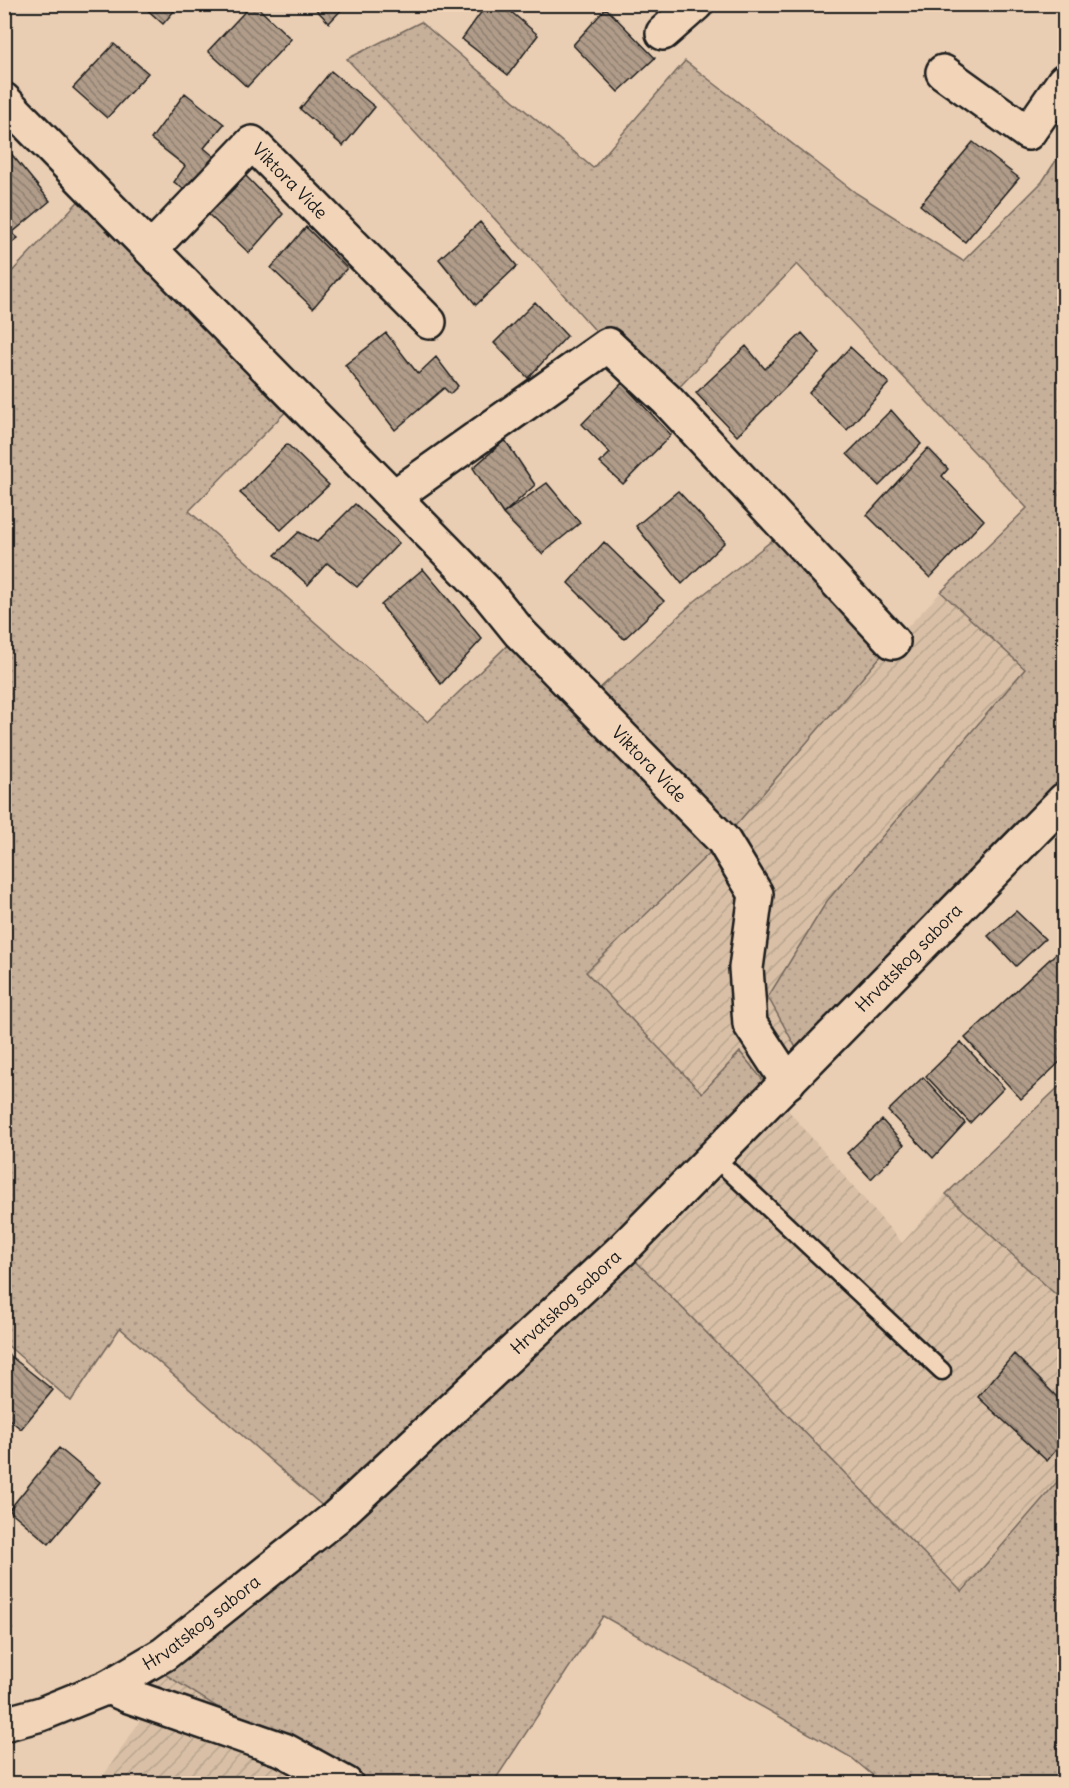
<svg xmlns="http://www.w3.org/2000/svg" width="1069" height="1788" font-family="Delius,sans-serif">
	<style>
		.industrial { fill: url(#industrial-furrows) }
		.grass { fill: url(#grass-dots); stroke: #72665b; stroke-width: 1.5 }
		.building { fill: url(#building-back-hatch); stroke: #1c1c1c; stroke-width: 1.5 }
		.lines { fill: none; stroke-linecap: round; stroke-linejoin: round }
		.lane-casing { stroke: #1c1c1c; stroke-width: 21 }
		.street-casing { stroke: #1c1c1c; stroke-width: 38 }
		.primary-casing { stroke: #1c1c1c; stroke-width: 38 }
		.lane { stroke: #f2d5b9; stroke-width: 16 }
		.street { stroke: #f2d5b9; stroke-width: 33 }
		.primary { stroke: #f2d5b9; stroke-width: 33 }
		.labels { text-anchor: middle; stroke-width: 6; stroke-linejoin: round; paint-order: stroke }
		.street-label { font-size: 18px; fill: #1c1c1c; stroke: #f2d5b9 }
	</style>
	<defs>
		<pattern id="industrial-furrows" width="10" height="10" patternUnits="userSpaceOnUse" patternTransform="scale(1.5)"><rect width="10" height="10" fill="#d8bfa6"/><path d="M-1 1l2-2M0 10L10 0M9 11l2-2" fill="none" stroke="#b9a48e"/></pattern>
		<pattern id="grass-dots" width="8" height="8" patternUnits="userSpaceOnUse" patternTransform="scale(1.5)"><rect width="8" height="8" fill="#c7b09a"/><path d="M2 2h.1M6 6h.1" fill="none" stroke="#aa9784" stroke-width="1.8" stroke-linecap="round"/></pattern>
		<pattern id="building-back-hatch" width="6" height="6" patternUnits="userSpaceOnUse" patternTransform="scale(1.5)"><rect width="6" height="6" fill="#b09c89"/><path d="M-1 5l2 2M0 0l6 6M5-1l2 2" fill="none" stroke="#8e7e6f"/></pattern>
	</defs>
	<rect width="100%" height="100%" fill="#e9ceb3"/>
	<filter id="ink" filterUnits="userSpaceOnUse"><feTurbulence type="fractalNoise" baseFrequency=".0167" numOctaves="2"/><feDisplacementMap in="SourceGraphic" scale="12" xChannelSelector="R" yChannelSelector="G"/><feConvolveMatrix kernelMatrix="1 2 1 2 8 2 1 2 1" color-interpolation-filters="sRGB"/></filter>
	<g filter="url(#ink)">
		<path class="industrial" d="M941,592L1025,669L827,901L805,1064L775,1095L902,1243L946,1194L1064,1302V1474L962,1592L623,1249L702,1093L586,973L723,840L893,642Z
			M147,1663L284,1750L338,1784H98L151,1704Z"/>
		<path class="grass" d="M421,22L593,168L685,61L856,193L963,261L1042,182L1064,148V800L805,1064L768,997L827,901L1025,669L941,592L1027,508L797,264L667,400L608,345L539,267L347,59Z
			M91,188L299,398L189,511L428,722L520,633L587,700L695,601L788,528L893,642L723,840L586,972L702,1093L740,1052L775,1095L624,1249L962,1592L1064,1474V1737L1056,1746L1064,1751V1783H882L852,1758L603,1616L493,1783H338L147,1663L335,1517L120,1328L71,1401L5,1343L4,280Z
			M1064,1082V1302L946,1194Z"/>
		<path class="building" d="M4,4H17L5,18H4Z
			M141,4H180L163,24Z
			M252,4H254L291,39L247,87L208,51Z
			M311,4H347L329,23Z
			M487,4H502L538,35L508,75L462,39Z
			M606,8L655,58L618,92L573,45Z
			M114,44L148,73L107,118L73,88Z
			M331,71L375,107L343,146L300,109Z
			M185,93L224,124L204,148L217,159L189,193L174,182L185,166L151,139Z
			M973,142L1019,178L965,242L920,205Z
			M4,145L50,201L12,233L18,238L4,249Z
			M242,172L283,214L249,253L207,213Z
			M480,222L517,266L476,305L439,259Z
			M306,227L347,268L313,308L271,268Z
			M535,302L567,336L528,378L494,343Z
			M386,333L418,374L436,357L458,386L450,394L444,388L395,430L345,365Z
			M802,333L820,353L737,436L696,393L746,346L765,369Z
			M850,347L889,383L847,430L809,393Z
			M622,383L671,435L623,484L600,463L610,453L582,424Z
			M891,410L921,444L879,486L847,454Z
			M505,440L535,485L503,514L473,468Z
			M287,444L329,485L281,530L240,493Z
			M928,448L948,469L942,476L984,520L930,578L867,515Z
			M547,483L580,523L542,554L503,514Z
			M678,491L725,542L682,584L636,526Z
			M355,504L399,543L357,587L327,563L308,585L275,555L299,532L317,542Z
			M604,542L664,601L624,639L568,583Z
			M423,569L482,639L441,684L381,605Z
			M1016,911L1045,939L1016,966L988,936Z
			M1064,946V1058L1021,1099L965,1038Z
			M961,1042L1004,1088L970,1123L926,1076Z
			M923,1077L965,1123L933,1158L888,1111Z
			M882,1120L904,1145L871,1179L847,1153Z
			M4,1351L53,1390L21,1429L4,1415Z
			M1014,1354L1064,1404V1440L1047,1461L978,1397Z
			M59,1448L100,1482L49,1544L9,1510Z
			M4,1596L13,1601L4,1616Z
			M4,1624L12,1629L4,1640Z"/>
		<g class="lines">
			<defs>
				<path id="lane" d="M714,1157L942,1371"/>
				<g id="street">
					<path d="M663,33L696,4"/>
					<path d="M943,72L1028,133L1064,81"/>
					<path id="s1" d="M4,100L486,591L520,633L723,840L756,894L746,968L750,1024L788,1082"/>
					<path id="s2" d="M151,249L252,143L429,322"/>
					<path d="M395,496L608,345L667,400L893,642"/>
					<path d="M108,1687L126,1695L284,1750L346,1784"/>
				</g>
				<g id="primary">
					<path id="s3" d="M4,1724L41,1714L108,1687L164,1654L336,1517L623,1249L1064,800"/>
				</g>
			</defs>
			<use href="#lane" class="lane-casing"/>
			<use href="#street" class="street-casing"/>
			<use href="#primary" class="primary-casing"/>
			<use href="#lane" class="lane"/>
			<use href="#street" class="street"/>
			<use href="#primary" class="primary"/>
		</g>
	</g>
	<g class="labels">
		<g class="street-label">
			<text dy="6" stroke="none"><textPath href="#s2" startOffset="200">Viktora Vide</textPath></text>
			<text dy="6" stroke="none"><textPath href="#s1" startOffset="926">Viktora Vide</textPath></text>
			<text dy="6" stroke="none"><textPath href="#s3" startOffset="1196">Hrvatskog sabora</textPath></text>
			<text dy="6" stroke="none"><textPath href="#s3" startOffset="710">Hrvatskog sabora</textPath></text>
			<text dy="6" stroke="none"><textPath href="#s3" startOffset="224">Hrvatskog sabora</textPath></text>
		</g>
	</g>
	<rect width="1069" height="1788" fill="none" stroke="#f2d5b9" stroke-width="24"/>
	<rect x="12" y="12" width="1045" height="1764" fill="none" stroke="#1c1c1c" stroke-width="2" filter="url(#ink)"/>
</svg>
